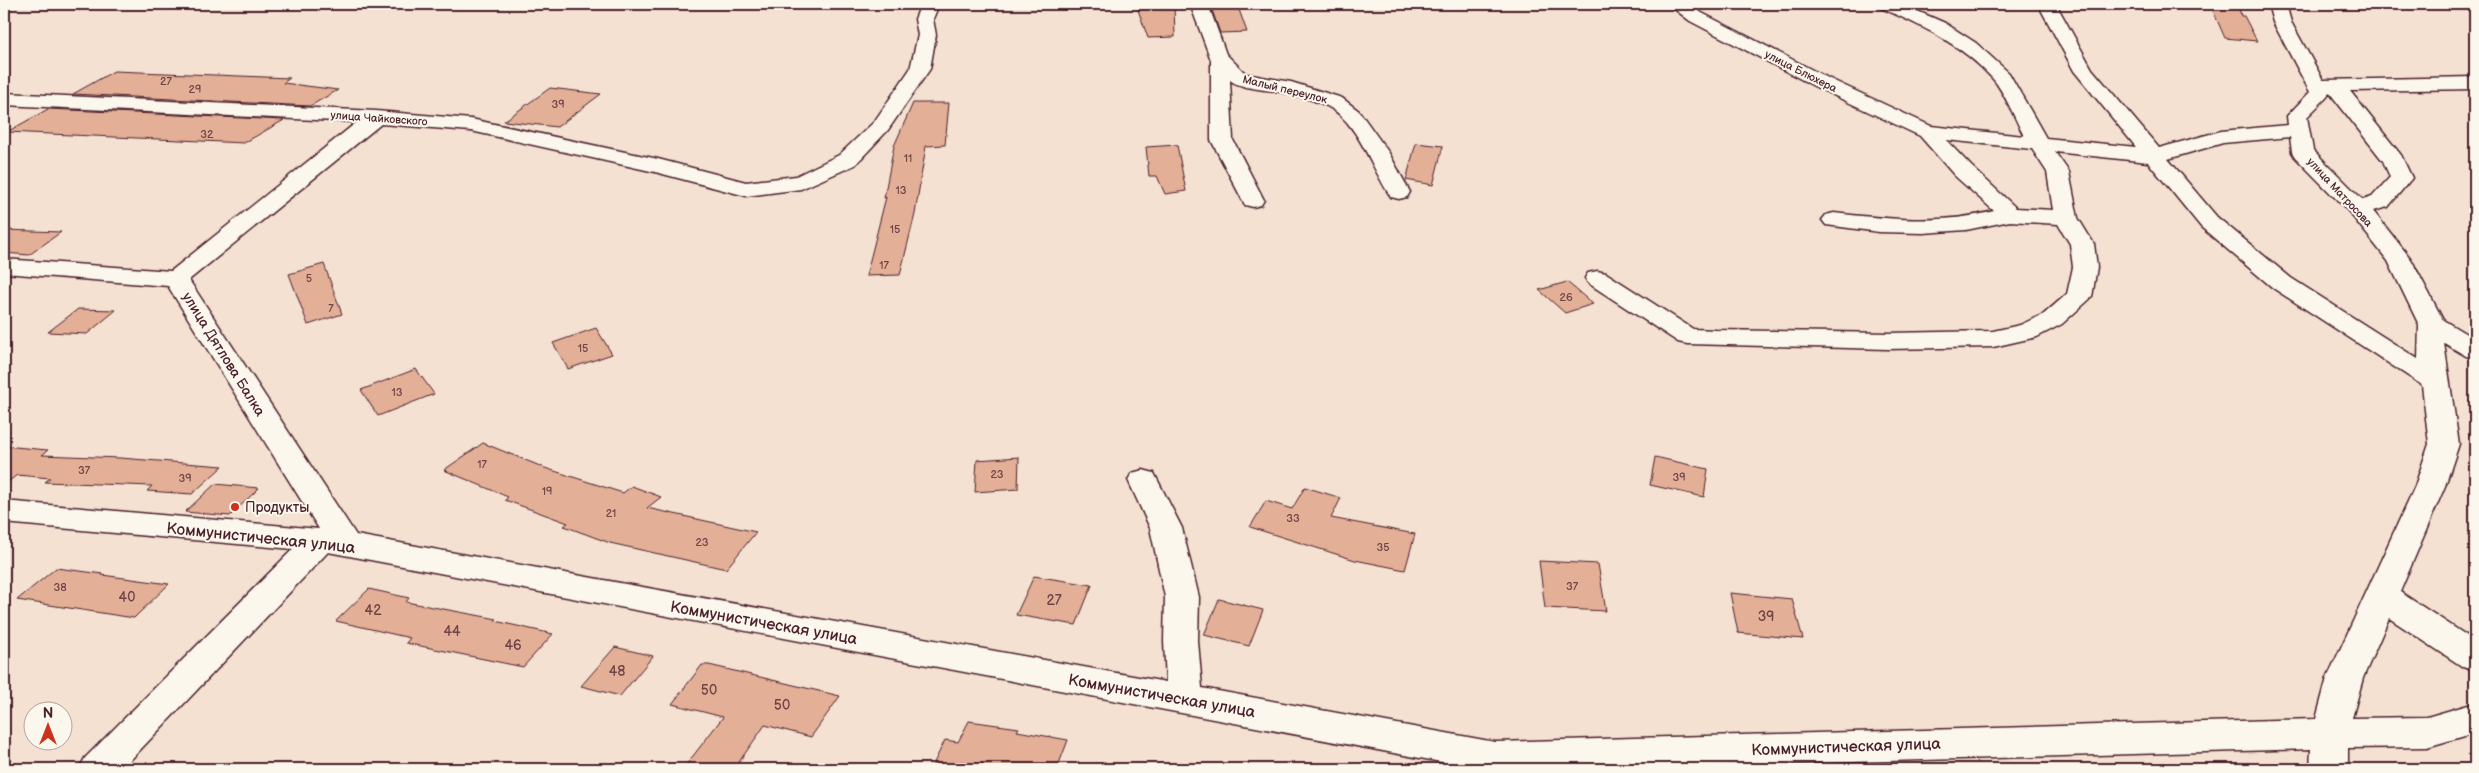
<svg xmlns="http://www.w3.org/2000/svg" width="2479" height="773" font-family="'Balsamiq Sans',sans-serif">
	<style>
		.building { fill: #e3af97; stroke: #4a1f2b }
		.lines { fill: none; stroke-linecap: round; stroke-linejoin: round }
		.minor-casing { stroke: #4a1f2b; stroke-width: 3 }
		.minor { fill: #fbf7ec; fill-rule: evenodd }
		.poi-dot { fill: #c8321e; stroke: #fbf7ec; stroke-width: 2 }
		.labels { text-anchor: middle; stroke-width: 4; stroke-linejoin: round; paint-order: stroke }
		.far-street-label { font-size: 11px; fill: #4a1f2b; stroke: #fbf7ec }
		.number-label { font-size: 11px; fill: #704346 }
		.street-label { font-size: 14px; fill: #4a1f2b; stroke: #fbf7ec }
		.poi-label { font-size: 14px; fill: #4a1f2b; stroke: #fbf7ec; text-anchor: start }
		.near-number-label { font-size: 14px; fill: #704346 }
		.near-street-label { font-size: 16px; fill: #4a1f2b; stroke: #fbf7ec }
	</style>
	<rect width="100%" height="100%" fill="#f4e1d2"/>
	<filter id="ink" filterUnits="userSpaceOnUse"><feTurbulence type="fractalNoise" baseFrequency=".02" numOctaves="2"/><feDisplacementMap in="SourceGraphic" scale="10" xChannelSelector="R" yChannelSelector="G"/><feConvolveMatrix kernelMatrix="1 2 1 2 8 2 1 2 1" color-interpolation-filters="sRGB"/></filter>
	<g filter="url(#ink)">
		<path class="building" d="M1174,4L1175,37L1148,38L1137,7Z
			M1210,4H1237L1247,32L1220,33Z
			M2210,4H2238L2241,16H2244L2257,41L2225,38Z
			M114,71L290,78L283,83L338,90L310,106L73,94Z
			M550,88L601,94L557,127L504,121Z
			M913,103H949L945,145L926,146L915,214L900,275L866,276L886,197L884,198L894,146Z
			M48,109L284,120L244,143L7,132Z
			M1416,143L1443,146L1433,185L1406,180Z
			M1177,145L1186,191L1165,194L1157,176H1149L1146,147Z
			M4,230L61,232L29,255L4,253Z
			M324,264L342,314L308,325L289,274Z
			M1567,282L1593,304L1565,313L1539,290Z
			M78,309L116,310L87,334L48,332Z
			M596,328L612,354L568,369L553,343Z
			M416,369L434,394L378,416L361,390Z
			M483,443L545,468L623,493L632,486L661,497L647,508L756,532L726,569L610,543L564,526L568,523L505,500L508,497L444,470Z
			M4,446L48,450L42,455L120,458L223,466L192,494L147,491L152,486L45,482L50,478L17,475L4,485Z
			M1019,457L1018,489L975,492L977,460Z
			M1655,457L1708,469L1704,497L1650,485Z
			M215,484L259,488L230,516L185,512Z
			M1305,487L1341,498L1331,518L1415,534L1405,570L1355,560L1250,527L1266,501L1292,509Z
			M1539,561L1598,564L1606,611L1545,608Z
			M56,568L103,574L102,575L169,584L134,618L17,600Z
			M1034,576L1092,585L1076,625L1016,615Z
			M369,589L409,598L406,602L497,619L495,621L553,634L523,667L406,643L410,638L336,621Z
			M1730,593L1792,599L1803,639L1738,633Z
			M1219,599L1263,610L1249,646L1204,635Z
			M615,647L653,656L620,696L581,686Z
			M702,665H709L840,696L811,737L765,725L734,769H683L723,717L672,704Z
			M969,721L1019,728L1017,731L1068,740L1057,769H931L945,740L958,742Z"/>
		<g class="lines">
			<defs>
				<path id="minor" d="M921,4H939L933,19L936,35L930,69L888,130L855,165L801,189L746,196L655,172L471,131L381,124L189,280L356,535L1166,682L1164,641L1165,597L1150,528L1128,480L1132,473L1143,470L1154,473L1182,528L1199,597L1198,641L1202,688L1495,742L2316,719L2327,678L2415,486L2429,444L2422,385L2273,288L2201,227L2148,162L2055,152L2069,172L2078,218L2094,244L2097,267L2092,297L2062,324L2037,337L1993,347L1888,349L1687,344L1678,342L1588,283L1585,278L1588,273L1597,271L1606,273L1693,329L1716,330L1888,333L1993,331L2020,325L2044,314L2067,294L2073,267L2070,244L2058,224L2010,221L1966,230L1923,233L1879,232L1826,225L1822,220L1826,215L1834,213C1887,219 1941,225 1994,211L1955,176L1920,136L1816,87L1690,21L1668,4H1688L1702,13L1830,79L1931,126L2024,136C2015,119 2005,93 1993,79C1962,44 1922,26 1881,8L1878,4H1901L1945,23L1976,43L2009,73L2046,138L2136,147L2074,71L2038,4H2056L2092,69L2159,148L2221,131L2288,125L2287,116L2310,92L2273,22L2268,4H2286L2291,22L2323,80L2475,77V89L2350,91L2401,155L2412,178L2388,207L2373,211L2411,259L2443,320L2475,339V358L2466,356L2444,343L2459,444L2445,486L2400,592L2475,641V671L2463,667L2389,618L2363,678L2352,718L2427,717L2475,703V733L2427,747L2348,748V769H2310L2311,749L1607,769H1478L328,552L122,769H79L85,758L293,549L4,523V501L319,529L168,286L4,273V259L171,271L357,122L4,105V93L376,111L471,119L658,159L746,182L796,176L839,155L874,122L910,69L918,35L915,19ZM2329,92L2383,161L2390,177L2372,197L2363,200L2313,150L2307,117L2327,97ZM2290,137L2292,152L2295,157L2350,213L2388,261L2419,325L2418,359L2291,278L2217,217L2168,159L2223,143ZM1946,140L2032,149L2047,172L2053,210L2016,208L1971,166Z
					M1190,4H1208L1226,54L1246,74L1291,82L1342,98L1359,111L1389,153L1410,192L1407,197L1399,199L1391,197C1372,170 1358,121 1327,106C1315,100 1299,96 1286,93C1273,90 1239,89 1230,80L1233,140L1264,200L1261,205L1253,207L1245,205L1211,140V60Z"/>
			</defs>
			<use href="#minor" class="minor-casing"/>
			<use href="#minor" class="minor"/>
		</g>
	</g>
	<circle class="poi-dot" cx="235" cy="507" r="5"/>
	<g class="labels">
		<g class="far-street-label">
			<text transform="translate(1801 71) rotate(27)" y="4">улица Блюхера</text>
			<text transform="translate(1285 89) rotate(14)" y="4">Малый переулок</text>
			<text transform="translate(379 118) rotate(4)" y="4">улица Чайковского</text>
			<text transform="translate(2340 192) rotate(47)" y="4">улица Матросова</text>
		</g>
		<g class="number-label">
			<text x="166" y="85">27</text>
			<text x="195" y="93">29</text>
			<text x="558" y="108">39</text>
			<text x="207" y="138">32</text>
			<text x="908" y="162">11</text>
			<text x="901" y="194">13</text>
			<text x="895" y="233">15</text>
			<text x="884" y="269">17</text>
			<text x="309" y="282">5</text>
			<text x="1566" y="301">26</text>
			<text x="331" y="312">7</text>
			<text x="583" y="352">15</text>
			<text x="397" y="396">13</text>
			<text x="482" y="468">17</text>
			<text x="84" y="474">37</text>
			<text x="997" y="478">23</text>
			<text x="1679" y="481">39</text>
			<text x="185" y="482">39</text>
			<text x="547" y="495">19</text>
			<text x="611" y="517">21</text>
			<text x="1293" y="522">33</text>
			<text x="702" y="546">23</text>
			<text x="1383" y="551">35</text>
			<text x="1572" y="590">37</text>
			<text x="60" y="591">38</text>
		</g>
		<g class="street-label">
			<text transform="translate(224 354) rotate(58)" y="5">улица Дятлова Балка</text>
		</g>
		<g class="poi-label">
			<text x="245" y="512">Продукты</text>
		</g>
		<g class="near-number-label">
			<text x="127" y="602">40</text>
			<text x="1054" y="605">27</text>
			<text x="373" y="615">42</text>
			<text x="1766" y="621">39</text>
			<text x="452" y="636">44</text>
			<text x="513" y="650">46</text>
			<text x="617" y="676">48</text>
			<text x="709" y="695">50</text>
			<text x="782" y="710">50</text>
		</g>
		<g class="near-street-label">
			<text transform="translate(261 537) rotate(6)" y="6">Коммунистическая улица</text>
			<text transform="translate(764 622) rotate(10)" y="6">Коммунистическая улица</text>
			<text transform="translate(1162 695) rotate(10)" y="6">Коммунистическая улица</text>
			<text transform="translate(1846 746) rotate(-2)" y="6">Коммунистическая улица</text>
		</g>
	</g>
	<rect width="2479" height="773" fill="none" stroke="#fbf7ec" stroke-width="20"/>
	<rect x="10" y="10" width="2459" height="753" fill="none" stroke="#4a1f2b" stroke-width="2" filter="url(#ink)"/>
	<g transform="translate(48 726)"><circle r="24" fill="#fbf7ec" stroke="#b4a19f"/>
	<path d="M0-4L9 19L0 12L-9 19Z" fill="#c8321e"/>
	<text y="-8" font-size="14" font-weight="bold" text-anchor="middle" fill="#4a1f2b">N</text>
	</g>
</svg>
